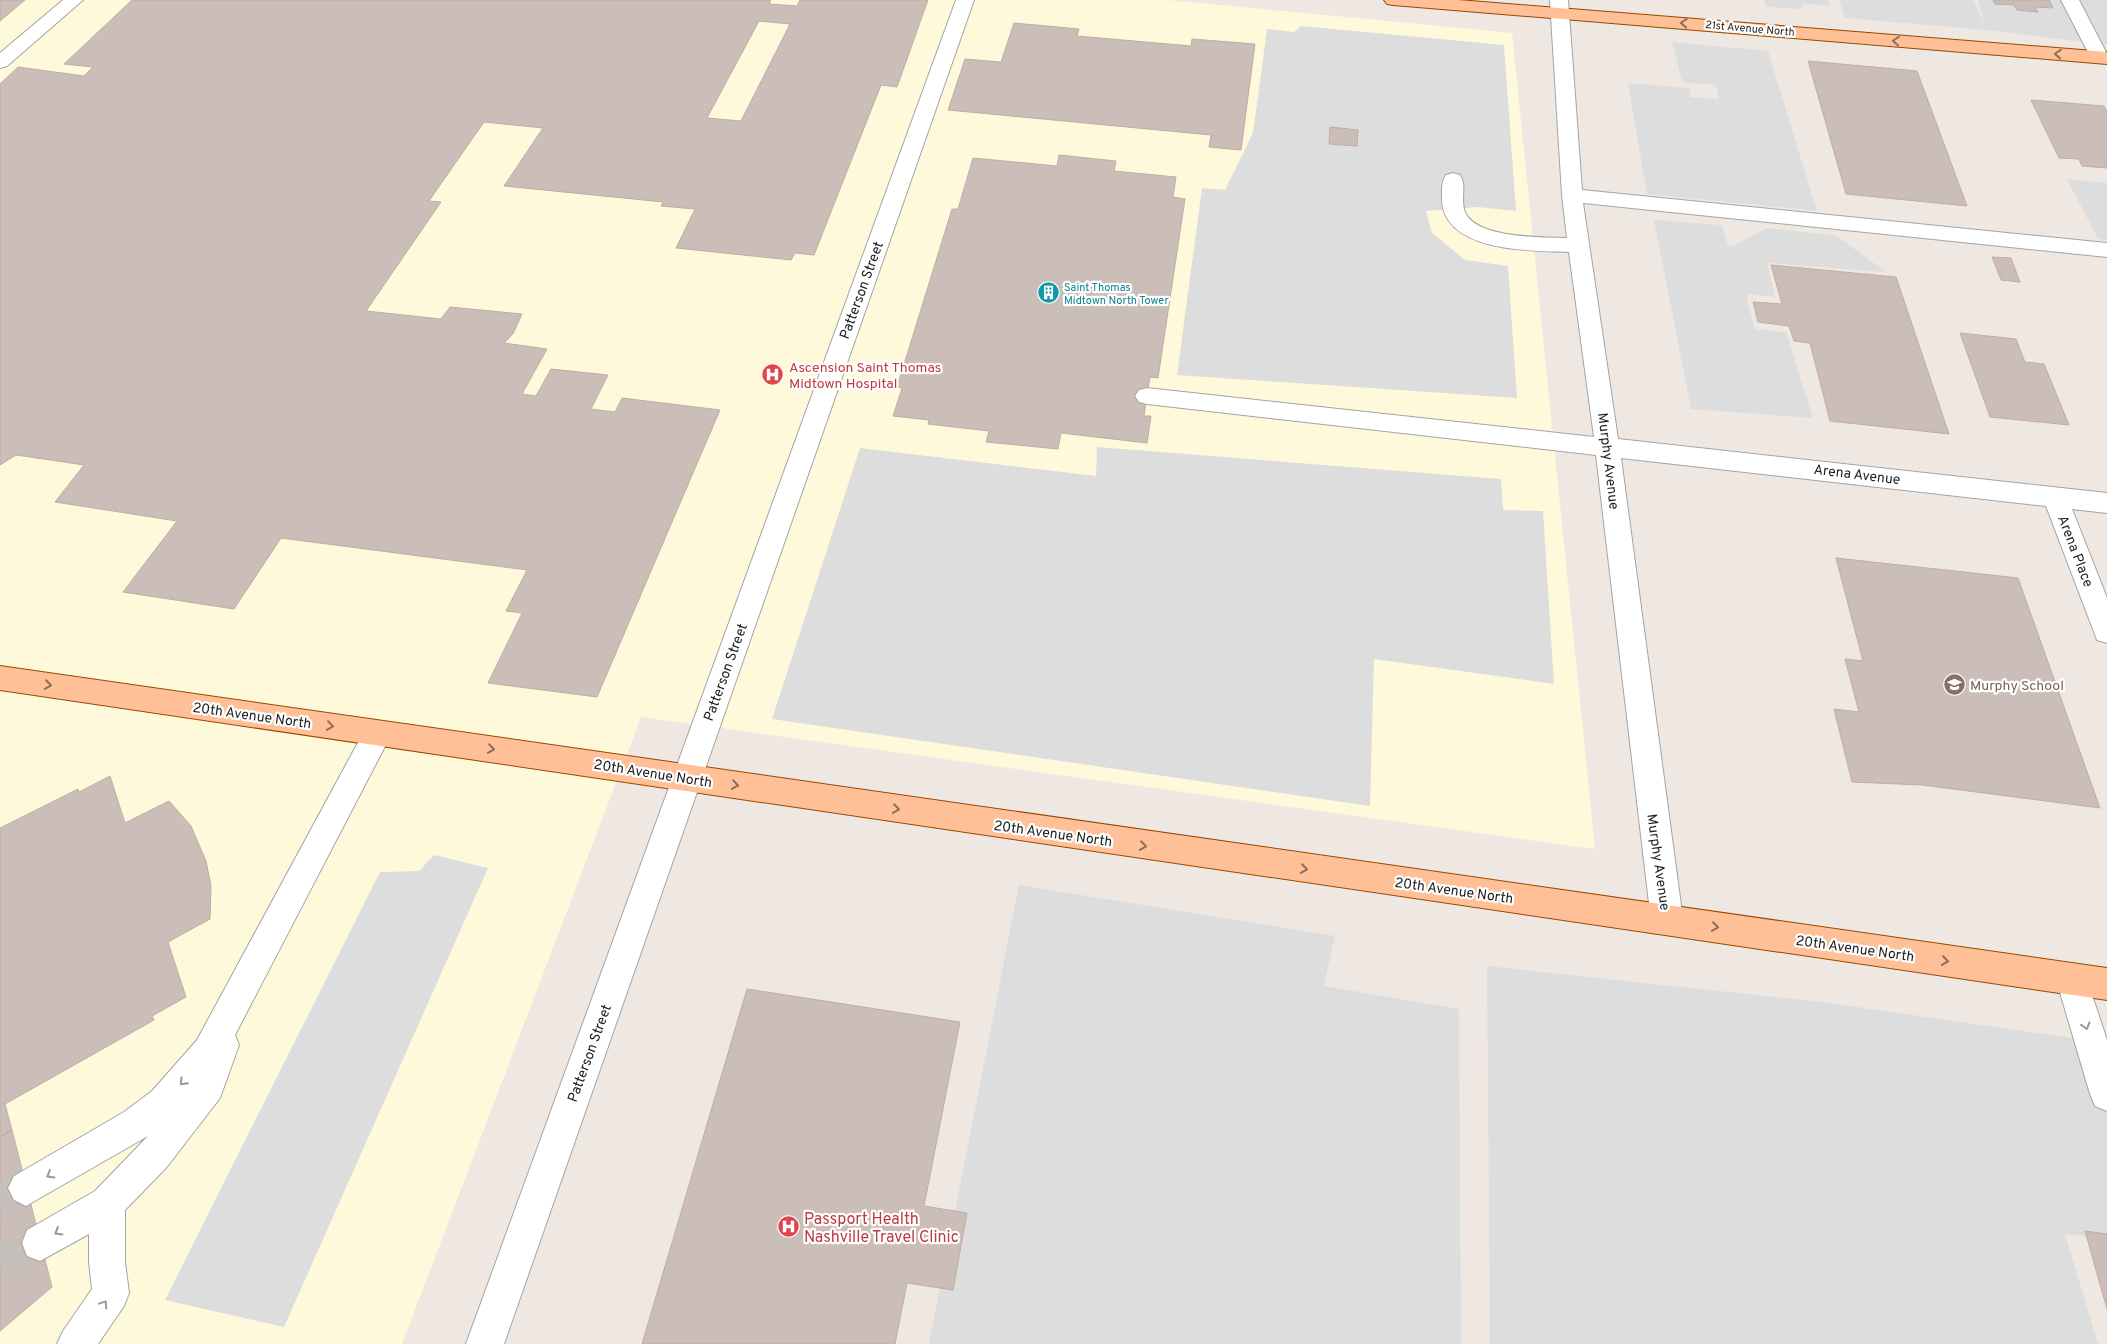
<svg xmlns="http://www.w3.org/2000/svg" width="2107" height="1344" font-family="Overpass,sans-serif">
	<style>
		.education { fill: #fff9db }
		.parking { fill: #ddd }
		.building { fill: #cbbdb8; stroke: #c1aca4; fill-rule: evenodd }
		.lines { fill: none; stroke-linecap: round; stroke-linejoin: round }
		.minor-tunnel { stroke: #c5bfbb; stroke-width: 33; stroke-dasharray: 33 16; stroke-linecap: butt }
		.minor-casing { stroke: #a4a4a4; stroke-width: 2 }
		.major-casing { stroke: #964a00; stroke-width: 2 }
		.minor { fill: #fff; fill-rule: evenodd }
		.major { fill: #ffc097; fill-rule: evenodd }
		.oneway { stroke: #8e6e5a }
		.oneway2 { stroke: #999 }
		.labels { text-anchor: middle; stroke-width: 4.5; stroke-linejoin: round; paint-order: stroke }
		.far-street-label { font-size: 11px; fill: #1d1d1d; stroke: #fff }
		.far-culture-label { font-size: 11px; fill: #0d838f; stroke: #fff; text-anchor: start }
		.street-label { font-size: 14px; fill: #1d1d1d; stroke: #fff }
		.health-label { font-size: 14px; fill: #be3a42; stroke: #fff; text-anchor: start }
		.education-label { font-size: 14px; fill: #785e54; stroke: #fff; text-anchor: start }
		.near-health-label { font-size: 16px; fill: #be3a42; stroke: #fff; text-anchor: start }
	</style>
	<rect width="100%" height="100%" fill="#efe8e2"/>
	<path class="education" d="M0,0H1167L1512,33L1595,849L641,717L402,1344H0Z"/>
	<path class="parking" d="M1764,0H1829L1831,6L1807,4L1802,5L1801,9L1766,7Z
		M1839,0H1973L1985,25L1978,0H2107V45L1987,30L1845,18Z
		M1301,26L1504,45L1516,211L1477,207L1426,211L1432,233L1465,260L1508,266L1517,398L1177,375L1202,188L1225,190L1253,133L1267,29L1294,32Z
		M1672,42L1768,51L1817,211L1647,194L1628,83L1689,88L1691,97L1719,99L1716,85L1682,82Z
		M2067,179L2107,183V240L2098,239Z
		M1654,220L1722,225L1728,245L1734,246L1766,228L1835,235L1886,272L1767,263L1775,297L1748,294L1747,300L1755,329L1786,332L1813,418L1691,409Z
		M1097,447L1501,479L1503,510L1543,511L1554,684L1374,659L1370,806L772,719L860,448L1096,476Z
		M434,855L488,868L284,1327L165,1300L380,872L419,871Z
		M1019,885L1335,936L1324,986L1459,1009L1461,1344H929Z
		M1487,966L1822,1002L2107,1043V1238L2065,1234L2098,1344H1490Z"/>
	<path class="building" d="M0,0H25L0,21Z
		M132,0H771L769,4L797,6L800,0H928L897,87L881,85L814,255L795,253L791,260L676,248L695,209L661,206L663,202L504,186L543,128L484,122L429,201L441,202L366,311L441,319L450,307L522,314L513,334L504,343L547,349L522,394L536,396L551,369L608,375L591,409L615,412L622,398L720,410L597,697L488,683L522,613L506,611L527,570L281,538L234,609L123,592L177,521L55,502L84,465L16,455L0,465V84L18,67L84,76L93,67L64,64ZM759,21L790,24L741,121L707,118Z
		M1993,0H2049L2053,8L2035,7L2038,12L2017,10L2014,5L1995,4Z
		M1014,23L1079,29L1077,36L1191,46L1192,39L1255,44L1241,150L1209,147L1211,135L948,110L965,59L1001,62Z
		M1808,61L1917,71L1967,206L1846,194Z
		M2031,100L2104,106L2107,112V168L2082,166L2079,159L2059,158Z
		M1330,127L1358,130L1357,146L1329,144Z
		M1059,155L1116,161L1114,171L1176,177L1173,197L1185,199L1158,378L1150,377L1144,416H1151L1147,443L1061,433L1058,449L986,442L989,431L928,424L929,420L893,416L902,388L897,387L952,209H958L973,158L1057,166Z
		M1992,257L2011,258L2020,282L2001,280Z
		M1771,265L1896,277L1949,434L1830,421L1810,343L1794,341L1789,326L1758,322L1753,302L1782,304Z
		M1960,333L2016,339L2025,362L2044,364L2069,425L1990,417Z
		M1836,558L2018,578L2100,808L1922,785L1852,782L1834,709L1859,712L1845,659L1863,661Z
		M110,776L125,823L169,801L191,826L206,861L211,886L210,919L168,942L186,997L152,1016L154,1020L5,1104L12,1130L0,1137V828L78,789L79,792Z
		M747,989L960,1022L924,1206L967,1213L953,1290L907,1283L895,1344H642Z
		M12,1130L52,1287L0,1331V1137Z
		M2085,1231L2107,1234V1309Z"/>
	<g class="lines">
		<path class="minor-tunnel" d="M0,1202L26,1188
			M0,1262L40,1243"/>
		<defs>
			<path id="minor" d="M63,0H83L7,66L0,68V53Z
				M956,0H974L504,1344H466Z
				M1550,0H1568L1582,190L2107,243V257L1583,203L1618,439L2107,493V513L2072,509L2107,598V643L2097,640L2094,632L2046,506L1621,458L1683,920L1678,931L1667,935L1656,931L1651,920L1596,455L1147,404L1139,402L1135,396L1139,390L1147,388L1594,437L1569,252C1532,251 1445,252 1442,201C1442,192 1441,182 1446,175L1453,173L1460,175C1467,185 1460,200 1465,212C1476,239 1544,237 1567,238L1562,195Z
				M2061,0H2079L2107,54V62H2093Z
				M378,721L388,724L392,733L235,1035L239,1045L220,1098L166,1168L125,1210V1262L129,1293L124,1306L98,1344H57L63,1331L92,1289L89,1262V1234L40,1261L27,1256L22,1243L27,1230L95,1191L148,1136L26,1206L14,1200L8,1188L14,1176L124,1112L152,1091L197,1040L368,724Z
				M2072,963L2083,968L2107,1040V1111L2095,1106L2090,1094L2056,979L2061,968Z"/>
			<path id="major" d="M1384,0H1458L2107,52V64L1393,5L1387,4Z
				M0,666L2107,968V1000L0,690Z"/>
		</defs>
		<use href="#minor" class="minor-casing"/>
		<use href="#major" class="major-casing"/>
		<use href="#minor" class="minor"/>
		<use href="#major" class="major"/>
	</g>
	<defs><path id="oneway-chevron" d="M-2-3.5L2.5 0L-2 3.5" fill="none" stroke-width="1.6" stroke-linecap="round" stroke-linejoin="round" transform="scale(1.25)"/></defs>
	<g class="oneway">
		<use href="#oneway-chevron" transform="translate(1684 23) rotate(-175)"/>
		<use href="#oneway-chevron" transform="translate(1896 41) rotate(-175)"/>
		<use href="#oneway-chevron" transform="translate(2058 54) rotate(-175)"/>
		<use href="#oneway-chevron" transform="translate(48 685) rotate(8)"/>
		<use href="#oneway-chevron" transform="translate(330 726) rotate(8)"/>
		<use href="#oneway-chevron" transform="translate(491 749) rotate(8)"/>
		<use href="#oneway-chevron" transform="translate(735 785) rotate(8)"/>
		<use href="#oneway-chevron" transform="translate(896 809) rotate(8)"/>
		<use href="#oneway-chevron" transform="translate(1143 846) rotate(8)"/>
		<use href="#oneway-chevron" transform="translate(1304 869) rotate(8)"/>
		<use href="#oneway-chevron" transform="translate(1715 927) rotate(8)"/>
		<use href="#oneway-chevron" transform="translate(1945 961) rotate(8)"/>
	</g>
	<g class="oneway2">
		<use href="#oneway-chevron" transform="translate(2086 1026) rotate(73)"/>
		<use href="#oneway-chevron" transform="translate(183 1082) rotate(133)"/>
		<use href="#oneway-chevron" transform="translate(50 1175) rotate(150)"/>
		<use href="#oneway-chevron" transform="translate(58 1232) rotate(149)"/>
		<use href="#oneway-chevron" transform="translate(104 1304) rotate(-56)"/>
	</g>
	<defs>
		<symbol id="building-disc" viewBox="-11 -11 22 22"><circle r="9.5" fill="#0f9aa8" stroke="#fff"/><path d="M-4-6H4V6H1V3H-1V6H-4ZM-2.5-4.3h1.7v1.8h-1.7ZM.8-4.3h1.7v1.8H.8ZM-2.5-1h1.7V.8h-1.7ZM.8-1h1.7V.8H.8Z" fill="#fff"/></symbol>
		<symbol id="hospital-disc" viewBox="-11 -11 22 22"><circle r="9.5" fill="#e0444e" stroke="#fff"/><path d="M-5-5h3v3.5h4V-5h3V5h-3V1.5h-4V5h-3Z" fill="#fff"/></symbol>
		<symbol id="school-disc" viewBox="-11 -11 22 22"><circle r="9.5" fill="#8d6e63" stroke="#fff"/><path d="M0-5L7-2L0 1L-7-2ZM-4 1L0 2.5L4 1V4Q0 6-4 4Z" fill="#fff"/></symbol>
	</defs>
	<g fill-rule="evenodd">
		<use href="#building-disc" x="1036" y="280" width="25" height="25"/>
		<use href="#hospital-disc" x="760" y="362" width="25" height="25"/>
		<use href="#school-disc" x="1942" y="672" width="25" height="25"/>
		<use href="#hospital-disc" x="776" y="1214" width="25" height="25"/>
	</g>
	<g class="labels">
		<g class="far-street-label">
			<text transform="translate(1750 28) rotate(5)" y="4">21st Avenue North</text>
		</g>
		<g class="far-culture-label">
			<text x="1064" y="291">Saint Thomas<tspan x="1064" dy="13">Midtown North Tower</tspan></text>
		</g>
		<g class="street-label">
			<text transform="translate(861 290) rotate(-70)" y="5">Patterson Street</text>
			<text transform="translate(1609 461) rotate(83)" y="5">Murphy Avenue</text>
			<text transform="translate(1857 474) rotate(7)" y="5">Arena Avenue</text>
			<text transform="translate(2076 551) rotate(69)" y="5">Arena Place</text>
			<text transform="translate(725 672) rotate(-70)" y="5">Patterson Street</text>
			<text transform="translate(252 715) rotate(8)" y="5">20th Avenue North</text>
			<text transform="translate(653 773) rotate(9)" y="5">20th Avenue North</text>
			<text transform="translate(1053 833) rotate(8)" y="5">20th Avenue North</text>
			<text transform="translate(1659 862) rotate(82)" y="5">Murphy Avenue</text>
			<text transform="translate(1454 890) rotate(8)" y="5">20th Avenue North</text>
			<text transform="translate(1855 948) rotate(8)" y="5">20th Avenue North</text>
			<text transform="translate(589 1053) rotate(-70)" y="5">Patterson Street</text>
		</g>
		<g class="health-label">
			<text x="789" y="372">Ascension Saint Thomas<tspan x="789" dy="16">Midtown Hospital</tspan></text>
		</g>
		<g class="education-label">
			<text x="1970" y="690">Murphy School</text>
		</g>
		<g class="near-health-label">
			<text x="804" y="1224">Passport Health<tspan x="804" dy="18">Nashville Travel Clinic</tspan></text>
		</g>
	</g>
</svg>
